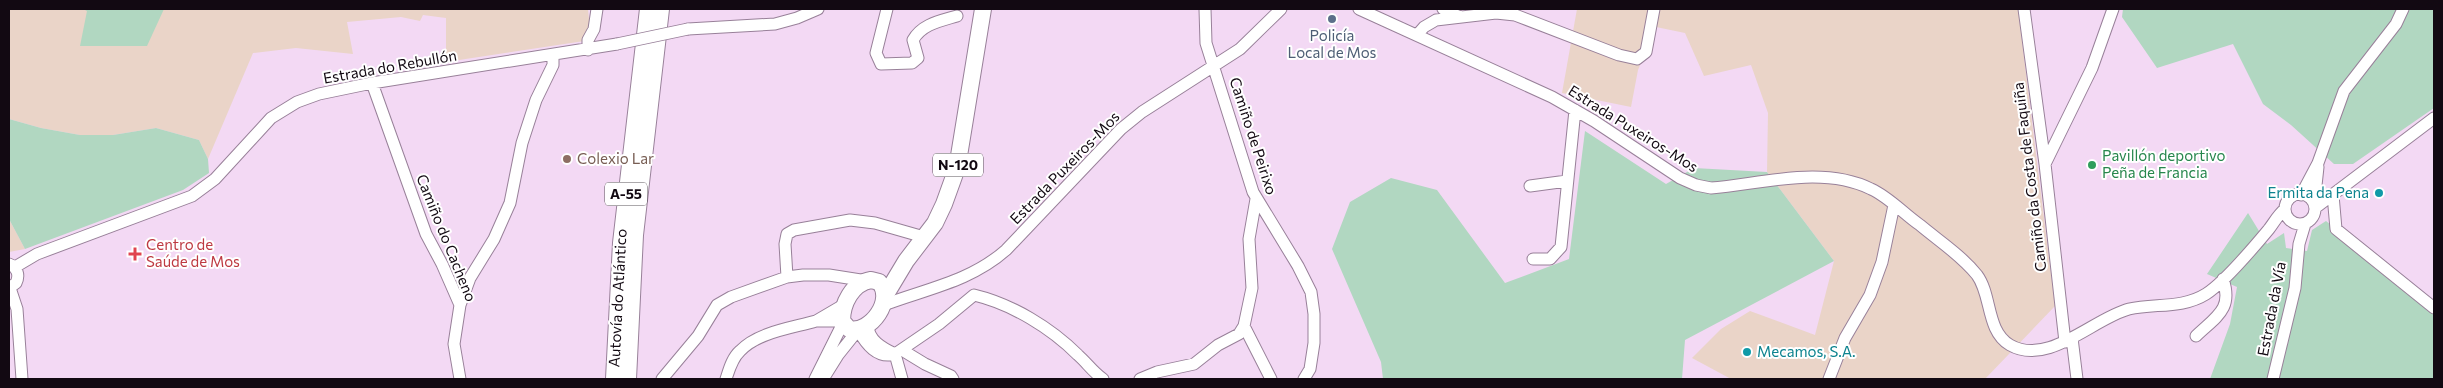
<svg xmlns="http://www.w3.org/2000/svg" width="2443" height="388" font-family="Commissioner,sans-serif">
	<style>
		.industrial { fill: #ead4c8 }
		.green { fill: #b1d7c1 }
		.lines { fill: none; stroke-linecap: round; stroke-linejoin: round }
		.minor-casing { stroke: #988099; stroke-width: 13 }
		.highway-casing { stroke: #988099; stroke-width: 18 }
		.minor { stroke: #fff; stroke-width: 11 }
		.highway { stroke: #fff; stroke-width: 16 }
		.minor-bridge-casing { stroke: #988099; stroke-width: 13; stroke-linecap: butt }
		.minor-bridge { stroke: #fff; stroke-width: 11 }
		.service-dot { fill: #5c6f8a; stroke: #fff; stroke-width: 2 }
		.education-dot { fill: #8d6e63; stroke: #fff; stroke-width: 2 }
		.leisure-dot { fill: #2e9e5b; stroke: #fff; stroke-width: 2 }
		.culture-dot { fill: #0f9aa8; stroke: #fff; stroke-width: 2 }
		.health-dot { fill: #e0444e; stroke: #fff; stroke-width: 2 }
		.labels { text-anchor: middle; stroke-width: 4; stroke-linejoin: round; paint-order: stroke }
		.shield { fill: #fff; stroke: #595359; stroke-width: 1 }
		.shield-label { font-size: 14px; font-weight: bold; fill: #120912 }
		.service-label { font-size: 15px; fill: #4e5e75; stroke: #fff }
		.street-label { font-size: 15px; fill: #120912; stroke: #fff }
		.leisure-label { font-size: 15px; fill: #27864d; stroke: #fff; text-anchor: start }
		.education-label { font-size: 15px; fill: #785e54; stroke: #fff; text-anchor: start }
		.culture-label { font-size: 15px; fill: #0d838f; stroke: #fff; text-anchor: end }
		.health-label { font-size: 15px; fill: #be3a42; stroke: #fff; text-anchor: start }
	</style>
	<rect width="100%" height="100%" fill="#f3d9f4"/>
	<path class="industrial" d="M9,9H588L591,40L446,62V18L423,15L420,21L401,17L347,22L353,54L296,48L253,53L208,159L199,140L156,128L113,135H80L41,128L9,119Z
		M1577,9H2018L2055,306L1985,379H1731L1692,358L1721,329L1750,311L1815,335L1834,261L1767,172L1768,113L1751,65L1704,76L1685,33L1656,27L1638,70L1631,107L1562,93Z
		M9,219L25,249L9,252Z"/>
	<path class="green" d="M83,9H164L147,46H80L87,11Z
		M2123,9H2434V108L2353,164H2334L2291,125L2263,104L2233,44L2157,68L2122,17Z
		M9,119L41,128L80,135H113L156,128L199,140L208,159L209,173L183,190L25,249L9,219Z
		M1585,131L1666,184L1694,168L1767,172L1834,261L1685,340L1682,379H1383L1381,362L1332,249L1350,202L1391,178L1437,190L1505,283L1569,259Z
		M2248,213L2267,244L2284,233L2286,248L2307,251L2312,230L2326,221L2434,309V379H2210L2230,324L2237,287L2207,274Z"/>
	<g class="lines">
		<defs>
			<path id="minor" d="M887,9L876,53L881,64L912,63L918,58L913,40C922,24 940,21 957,16
				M1205,9L1206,43L1253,192L1298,266L1311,292L1314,314V343L1310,369L1304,379
				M1359,9L1552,97L1594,121L1680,178L1696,185L1711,188C1762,184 1822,165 1871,189C1889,197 1904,214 1920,225C1939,241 1961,255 1977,275C1992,295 1986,331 2010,345C2048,367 2094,318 2129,309C2155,303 2182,309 2206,294C2225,282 2254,247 2269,229C2275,221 2278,215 2285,209
				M1443,9L1460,17
				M2024,9L2045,164L2065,342
				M688,29L775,24L797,18L818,9
				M1417,35L1424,27L1436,20L1496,13L1515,15L1619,55L1637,59L1646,52L1654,9
				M588,50V40L594,29L597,9
				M372,83L426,234L442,264L460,305L454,344L460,379
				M2045,164L2092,68L2113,9
				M1530,186L1567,181
				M2285 209a15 15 0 1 1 30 0a15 15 0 1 1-30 0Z
				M2301,195L2318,163L2344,91L2396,24L2403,9
				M2333,195L2336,229L2434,308
				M2314,204L2318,167
				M2315,208L2434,118
				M1533,259H1550L1561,247L1575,110
				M9,264C17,267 20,275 16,283L9,288
				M15,267L37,254L192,196L215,179L271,118L297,102L319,94L372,83L617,44
				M787,277L785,244L787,234L794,230L850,220L875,223L924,237
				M10,288L17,309L22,379
				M460,305L470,278L494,239L510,203L522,143L536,100L553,65V56
				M881,306C925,289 970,282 1006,250L1121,129L1142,112L1240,49L1281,9
				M842,321H816L845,304
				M1244,326L1271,379
				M2196,336C2217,316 2233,309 2223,279
				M2072,338L2077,379
				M902,350L925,364L951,376L953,379
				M662,379L698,336L717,305L731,297L787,277L803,275H829L867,281
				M726,379C729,370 732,358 740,351C758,332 792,328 816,321
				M815,379L843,323
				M823,379L838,355L858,330C866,344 877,359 895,354C882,348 868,340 868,325
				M902,379L895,354L939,324L974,295C1012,304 1051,328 1078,355C1087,363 1093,372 1103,379
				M1140,379L1157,372L1194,364L1218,345L1239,334L1244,326L1252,288L1249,239L1256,199
				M1829,379L1845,338L1870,295L1882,262L1894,205
				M2273,379L2295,288L2299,244L2305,224"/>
			<path id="highway" d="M871,280L879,282C895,299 871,334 849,329L842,321C842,304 852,283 871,280Z
				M885,296L906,261L935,223L944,204L957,168L983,9
				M614,379L621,243L648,9
				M628,379L635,235L661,9"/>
		</defs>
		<use href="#minor" class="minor-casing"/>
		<use href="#highway" class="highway-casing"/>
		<use href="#minor" class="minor"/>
		<use href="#highway" class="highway"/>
		<defs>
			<path id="minor-bridge" d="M617,44L688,29"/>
		</defs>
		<use href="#minor-bridge" class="minor-bridge-casing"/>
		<use href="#minor-bridge" class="minor-bridge"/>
	</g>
	<circle class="service-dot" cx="1332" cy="19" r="5"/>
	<circle class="education-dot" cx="567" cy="159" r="5"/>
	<circle class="leisure-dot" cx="2092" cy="165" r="5"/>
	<g class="culture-dot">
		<circle cx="2379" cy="193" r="5"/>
		<circle cx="1747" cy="352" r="5"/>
	</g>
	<path class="health-dot" d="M132.5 246.5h5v5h5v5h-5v5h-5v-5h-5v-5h5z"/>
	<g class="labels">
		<g class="shield">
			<rect x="933" y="153.5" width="50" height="23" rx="4"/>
			<rect x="605" y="182.5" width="42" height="23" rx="4"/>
		</g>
		<g class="shield-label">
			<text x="958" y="170">N-120</text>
			<text x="626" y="199">A-55</text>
		</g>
		<g class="service-label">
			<text x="1332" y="41">Policía<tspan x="1332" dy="17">Local de Mos</tspan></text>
		</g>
		<g class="street-label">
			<text transform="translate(390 67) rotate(-10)" y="5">Estrada do Rebullón</text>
			<text transform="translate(1633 129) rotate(32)" y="5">Estrada Puxeiros-Mos</text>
			<text transform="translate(1253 136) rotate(72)" y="5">Camiño de Peirixo</text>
			<text transform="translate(1065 168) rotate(-46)" y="5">Estrada Puxeiros-Mos</text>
			<text transform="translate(2030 177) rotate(-97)" y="5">Camiño da Costa de Faquiña</text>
			<text transform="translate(446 238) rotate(68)" y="5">Camiño do Cacheno</text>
			<text transform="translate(618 298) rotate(-87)" y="5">Autovía do Atlántico</text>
			<text transform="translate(2272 309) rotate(-79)" y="5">Estrada da Vía</text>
		</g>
		<g class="leisure-label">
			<text x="2102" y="161">Pavillón deportivo<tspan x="2102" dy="17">Peña de Francia</tspan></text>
		</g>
		<g class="education-label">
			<text x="577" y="164">Colexio Lar</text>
		</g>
		<g class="culture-label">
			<text x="2369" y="198">Ermita da Pena</text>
			<text x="1757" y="357" text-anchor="start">Mecamos, S.A.</text>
		</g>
		<g class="health-label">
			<text x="146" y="250">Centro de<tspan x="146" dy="17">Saúde de Mos</tspan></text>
		</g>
	</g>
	<rect width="2443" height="388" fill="none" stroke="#120912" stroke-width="20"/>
</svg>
